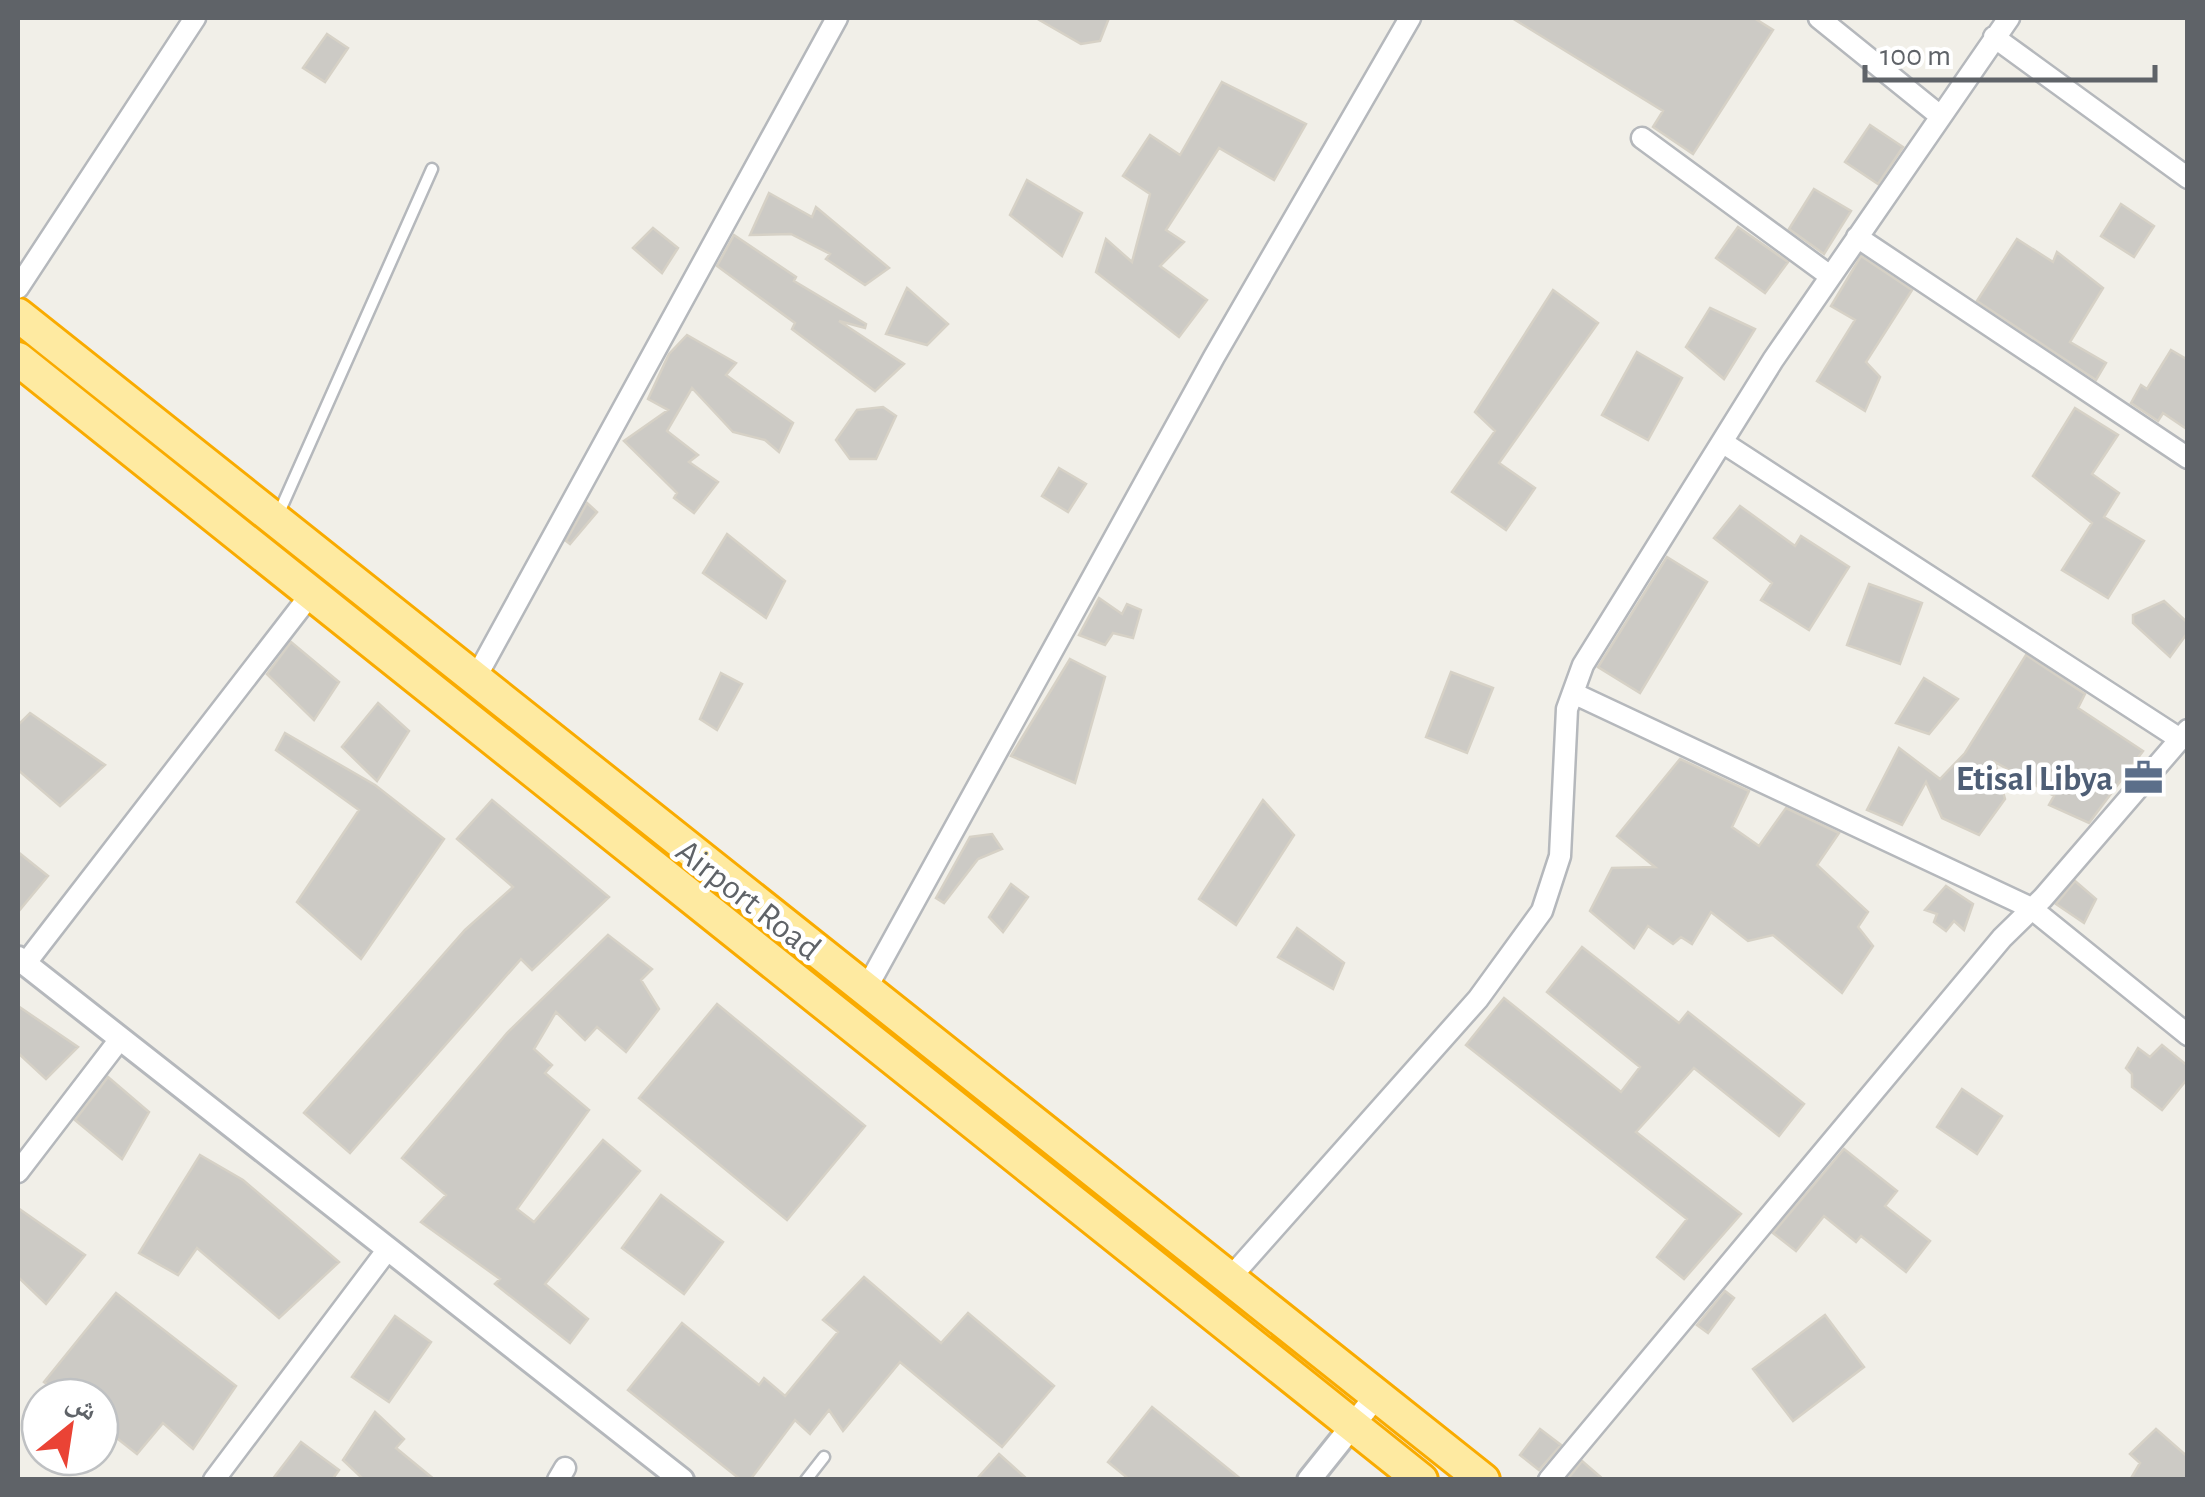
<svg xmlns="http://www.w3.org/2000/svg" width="2205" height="1497" font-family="'Alegreya Sans','Noto Naskh Arabic',sans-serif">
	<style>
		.building { fill: #cccac5; stroke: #d6d1c6; stroke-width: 2.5 }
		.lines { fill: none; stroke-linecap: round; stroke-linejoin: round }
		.service-casing { stroke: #b5b8bc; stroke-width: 15 }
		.minor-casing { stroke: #b5b8bc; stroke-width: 25 }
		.tertiary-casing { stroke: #b5b8bc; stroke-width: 28 }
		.trunk-casing { stroke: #f9ab00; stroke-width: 38 }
		.service { stroke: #fff; stroke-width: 10 }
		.minor { stroke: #fff; stroke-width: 20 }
		.tertiary { stroke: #fff; stroke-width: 22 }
		.trunk { stroke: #feeaa1; stroke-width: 32 }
		.labels { text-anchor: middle; stroke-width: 9; stroke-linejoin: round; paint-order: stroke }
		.service-label { font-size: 35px; font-weight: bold; fill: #4e5e75; stroke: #fff; text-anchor: end }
		.street-label { font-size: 35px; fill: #5f6368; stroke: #fff }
	</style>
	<rect width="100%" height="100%" fill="#f1efe8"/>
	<path class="building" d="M1036,18H1109L1100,41L1081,44Z
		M1512,18H1754L1773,30L1693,154L1653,127L1663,111Z
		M327,34L348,48L325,82L303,68Z
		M1222,82L1306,124L1274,180L1219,148L1166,230L1184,242L1160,266L1207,300L1179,337L1096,272L1106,239L1132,262L1150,194L1123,176L1150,135L1180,155Z
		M1870,125L1903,147L1878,184L1845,162Z
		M1027,180L1082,213L1062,256L1010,215Z
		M1814,189L1851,211L1824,254L1789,229Z
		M769,193L812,217L816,207L889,268L865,285L826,259L830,254L791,234L750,235Z
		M2121,204L2154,226L2134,257L2101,236Z
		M1738,227L1788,262L1765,293L1716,258Z
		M653,228L678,248L662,273L633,248Z
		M734,235L796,277L794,281L866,324L865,328L839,321L904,364L875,391L792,329L795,323L717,266Z
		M2017,239L2053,262L2057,252L2103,288L2070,342L2106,363L2096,380L1977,301Z
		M1861,256L1912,290L1866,362L1880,377L1865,411L1817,381L1855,320L1831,306Z
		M907,288L948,324L927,345L886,334Z
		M1553,290L1598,323L1499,463L1535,488L1506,530L1452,492L1495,431L1475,412Z
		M1710,308L1755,329L1724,379L1686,347Z
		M687,335L736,363L726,375L793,423L779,452L765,440L733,432L692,388L667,431L698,455L689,462L718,482L694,513L674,498L677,493L624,441L668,410L648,399L669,354Z
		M2171,350L2188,360V430L2163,413L2158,421L2131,403L2141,385L2147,389Z
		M1637,352L1682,378L1648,440L1602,415Z
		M883,407L896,416L876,459H850L836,440L857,410Z
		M2075,408L2118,435L2092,474L2119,493L2104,517L2144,541L2108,598L2062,570L2092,523L2033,476Z
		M1059,468L1086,484L1068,512L1042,496Z
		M587,503L597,512L570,544L566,541Z
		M1740,506L1795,546L1801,536L1849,567L1809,630L1761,600L1772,583L1714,538Z
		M727,534L785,581L766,618L703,573Z
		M1667,557L1707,582L1640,693L1598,667Z
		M1869,584L1922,603L1900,664L1847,645Z
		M1099,598L1122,614L1127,604L1141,610L1133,638L1113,633L1105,645L1079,635Z
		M2164,601L2188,623V632L2170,657L2133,623V615Z
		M291,642L339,682L314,720L267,674Z
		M2026,655L2085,694L2078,708L2143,751L2089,823L2049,805L2054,796L1995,762L2005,799L1979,835L1942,818L1926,782L1902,825L1867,810L1899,748L1940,779L1965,753Z
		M1070,659L1105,677L1075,783L1011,756Z
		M1451,672L1493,688L1467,753L1426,737Z
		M721,673L742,684L717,730L700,719Z
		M1924,678L1958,699L1929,734L1896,723Z
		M378,703L409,731L377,781L342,747Z
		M30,713L105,765L60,806L18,770V725Z
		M285,733L375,785L444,839L361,959L297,902L359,810L276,750Z
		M1680,759L1749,791L1732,827L1759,846L1786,808L1839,833L1817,865L1868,912L1858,927L1873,946L1842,993L1773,935L1748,941L1711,912L1692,944L1681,937L1673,944L1648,926L1634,948L1590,911L1612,868L1655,867L1617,836Z
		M492,800L609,897L532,970L521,959L350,1153L304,1113L465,930L513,887L457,839Z
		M1263,800L1294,835L1236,925L1199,899Z
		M992,834L1002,849L978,859L944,903L936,898L970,837Z
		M18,852L48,876L18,912Z
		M2075,881L2096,899L2084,923L2056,904Z
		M1011,884L1028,897L1003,932L989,917Z
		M1946,886L1973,904L1964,930L1954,921L1946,931L1934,922L1937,914L1925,910Z
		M1297,928L1344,963L1333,989L1278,957Z
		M608,935L652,969L641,980L659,1009L626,1052L597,1027L585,1040L556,1012L534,1049L552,1065L545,1073L589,1110L517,1209L534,1222L603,1140L640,1171L545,1284L588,1319L570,1343L495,1284L500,1279L421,1222L446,1195L402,1158L507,1033Z
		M1582,947L1679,1023L1688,1012L1804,1104L1779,1136L1694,1068L1636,1132L1741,1214L1684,1279L1657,1257L1687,1219L1466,1045L1504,998L1621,1092L1640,1067L1547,992Z
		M717,1004L865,1126L787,1220L639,1098Z
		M18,1006L78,1047L46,1079L18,1053Z
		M2162,1045L2188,1066V1078L2162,1110L2132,1087V1074L2126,1068L2138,1048L2150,1057Z
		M108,1077L149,1112L122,1159L75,1120Z
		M1962,1089L2002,1116L1977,1154L1937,1127Z
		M1844,1149L1897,1191L1885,1206L1930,1241L1906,1272L1861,1236L1856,1242L1824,1216L1796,1251L1773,1233Z
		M200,1155L243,1180L339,1262L279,1318L197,1248L178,1275L139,1253Z
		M661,1195L723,1242L684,1294L622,1248Z
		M18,1208L85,1255L46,1304L18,1277Z
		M864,1277L941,1343L968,1313L1054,1386L1002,1447L900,1362L843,1431L829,1410L810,1434L795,1420L750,1480H741L628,1390L682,1323L759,1385L764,1378L785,1396L838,1332L823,1320Z
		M1725,1291L1734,1298L1708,1333L1697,1325Z
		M116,1293L236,1386L193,1449L163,1423L137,1454L100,1425V1397H63L44,1382Z
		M1825,1315L1864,1367L1793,1421L1753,1369Z
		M395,1316L431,1342L389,1402L352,1377Z
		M1152,1407L1242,1480H1130L1108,1462Z
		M375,1412L404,1439L396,1448L435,1480H364L343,1460Z
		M1540,1429L1561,1445L1539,1470L1520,1455Z
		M2156,1429L2188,1457V1480H2130L2140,1463L2130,1454Z
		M301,1442L339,1470L332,1480H272Z
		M999,1454L1028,1480H976Z
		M1582,1461L1604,1480H1567Z"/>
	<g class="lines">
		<defs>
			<path id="service" d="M278,515L432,169
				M806,1480L824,1457"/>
			<path id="minor" d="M1819,18L1939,115
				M1994,37L2188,178
				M1642,138L1830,276
				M1857,237L2188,458
				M18,288L195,18
				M1722,442L2180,739
				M474,681L837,18
				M1573,693L2031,908L2188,1035
				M25,964L311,594
				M865,991L1214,357L1410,18
				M18,1172L120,1039
				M1230,1278L1478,999L1542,911L1560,856L1567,709L1583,665L1773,360L2009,18
				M214,1480L388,1249
				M558,1480L565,1468
				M1549,1480L2002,938L2043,898L2188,730"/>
			<path id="tertiary" d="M18,958L682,1480
				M1309,1480L1377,1395"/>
			<path id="trunk" d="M18,315L1483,1480
				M18,359L1421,1480"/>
		</defs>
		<use href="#service" class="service-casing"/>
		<use href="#minor" class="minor-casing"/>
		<use href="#tertiary" class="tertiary-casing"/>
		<use href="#trunk" class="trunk-casing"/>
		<use href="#service" class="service"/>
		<use href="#minor" class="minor"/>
		<use href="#tertiary" class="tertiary"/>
		<use href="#trunk" class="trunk"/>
	</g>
	<defs>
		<symbol id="office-bare" viewBox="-9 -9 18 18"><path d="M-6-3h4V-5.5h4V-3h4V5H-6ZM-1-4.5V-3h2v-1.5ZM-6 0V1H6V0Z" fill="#5c6f8a" stroke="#fff" stroke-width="2.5" paint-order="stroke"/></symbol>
	</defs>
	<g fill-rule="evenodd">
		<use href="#office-bare" x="2116" y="750" width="55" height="55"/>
	</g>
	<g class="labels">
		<g class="service-label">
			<text x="2113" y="790">Etisal Libya</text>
		</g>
		<g class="street-label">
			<text transform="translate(749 899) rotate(38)" y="12">Airport Road</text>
		</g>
	</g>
	<rect width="2205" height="1497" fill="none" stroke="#5f6368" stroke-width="40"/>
	<g transform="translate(70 1427) rotate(30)"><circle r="48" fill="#ffffff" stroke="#bfc1c3" stroke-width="2.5"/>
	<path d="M0-8L18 38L0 25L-18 38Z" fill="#ea4335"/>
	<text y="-15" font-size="28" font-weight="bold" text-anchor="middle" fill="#5f6368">ش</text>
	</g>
	<path d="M1865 65v15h290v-15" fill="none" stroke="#5f6368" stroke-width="5"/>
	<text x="1880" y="65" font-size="30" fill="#5f6368" stroke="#ffffff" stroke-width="8" paint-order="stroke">100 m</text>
</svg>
